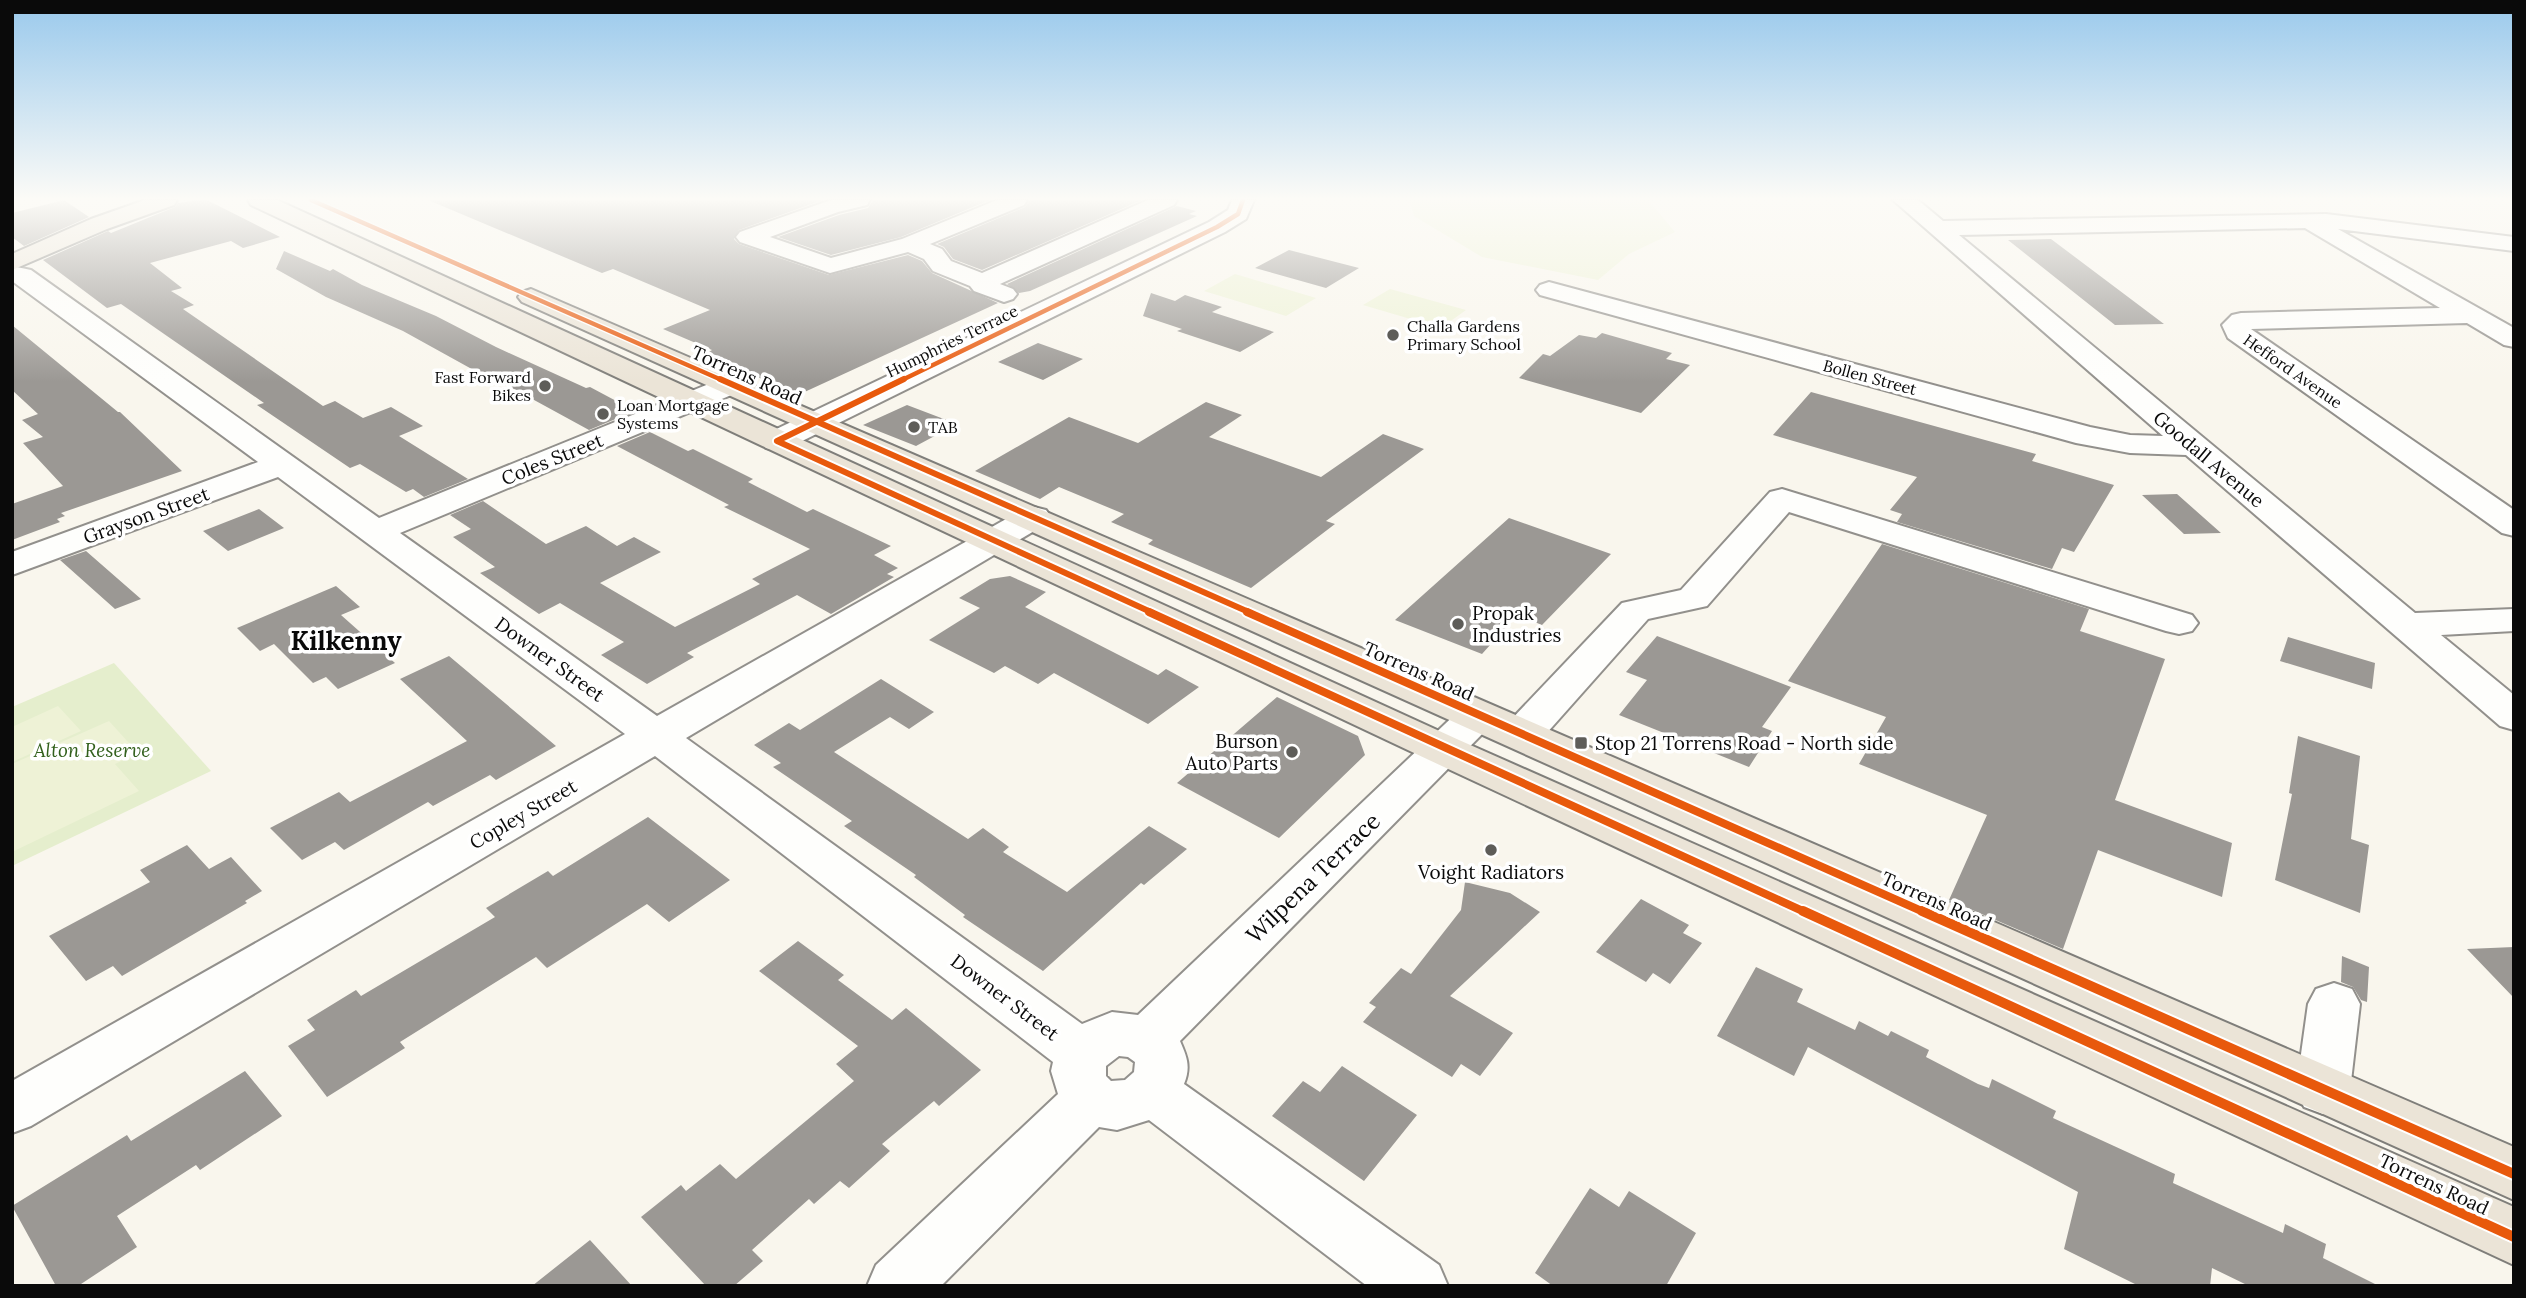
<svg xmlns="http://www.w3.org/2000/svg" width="2526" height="1298" font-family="Lora,serif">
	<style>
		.green { fill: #e5eecd }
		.pitch { fill: #eef2d6 }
		.building { fill: #9b9894 }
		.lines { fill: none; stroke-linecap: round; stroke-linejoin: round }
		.minor-casing { stroke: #92908c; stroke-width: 4 }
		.major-casing { stroke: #7f7e7a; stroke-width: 4 }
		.minor { fill: #fefefc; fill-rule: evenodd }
		.major { fill: #ebe4d7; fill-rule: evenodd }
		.cycleway-far3-casing { stroke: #fff; stroke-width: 7 }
		.cycleway-far2-casing { stroke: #fff; stroke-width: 10 }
		.cycleway-far1-casing { stroke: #fff; stroke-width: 12 }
		.cycleway-casing { stroke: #fff; stroke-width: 14 }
		.cycleway-far3 { stroke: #e8590c; stroke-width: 4.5 }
		.cycleway-far2 { stroke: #e8590c; stroke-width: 6 }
		.cycleway-far1 { stroke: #e8590c; stroke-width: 8 }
		.cycleway { stroke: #e8590c; stroke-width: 10 }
		.poi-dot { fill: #5e5d59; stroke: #fff; stroke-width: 2.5 }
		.labels { text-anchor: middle; stroke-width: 7; stroke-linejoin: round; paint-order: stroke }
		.far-poi-label { font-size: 16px; fill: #0a0a0a; stroke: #fff; text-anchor: start }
		.far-street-label { font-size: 16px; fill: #0a0a0a; stroke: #fff }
		.street-label { font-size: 19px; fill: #0a0a0a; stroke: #fff }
		.poi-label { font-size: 19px; fill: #0a0a0a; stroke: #fff; text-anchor: start }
		.park-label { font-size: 19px; font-style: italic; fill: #32601c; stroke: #fff }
		.near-street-label { font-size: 23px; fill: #0a0a0a; stroke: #fff }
		.district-label { font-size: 26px; font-weight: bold; fill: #0a0a0a; stroke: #fff }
	</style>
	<rect width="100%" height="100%" fill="#f9f6ed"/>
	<path class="green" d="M114,663L211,771L12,866V707Z"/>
	<path class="pitch" d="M1409,200H1648L1675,232L1629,254L1598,280L1482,257L1414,216Z
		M1235,274L1316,298L1286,316L1204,291Z
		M1390,289L1466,310L1441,328L1363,305Z
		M58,706L81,731L12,762V727Z
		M109,721L138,753L115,764L139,791L12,852V764Z"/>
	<path class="building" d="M64,200L89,217L24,246L12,237V213Z
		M200,200H207L280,237L243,248L231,241L150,263L182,288L171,291L194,305L183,309L323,406L335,401L363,418L391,407L423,426L399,436L468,479L424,497L413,489L406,492L360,464L350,468L257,405L264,403L167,336L121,304L107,308L43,260L108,231L111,233L175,207L178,203Z
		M428,200H823L739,230L734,239L739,244L829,275L908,255L922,261L932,273L998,303L798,395L706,354L712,350L663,329L710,310L613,269L602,273Z
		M873,200H990L901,237L831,255L778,237L839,215L868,208Z
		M1030,200H1142L982,270L953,259L944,247L937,244L1025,207Z
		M1177,206L1196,211L1189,214L1197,216L1030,291L1019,293L1007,284Z
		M2051,239L2164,324L2115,325L2008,240Z
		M1289,250L1359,268L1326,288L1255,268Z
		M284,251L330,271L333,269L362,285L436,316L496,347L586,388L590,387L635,411L589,430L501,382L497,383L403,331L326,297L276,269Z
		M1151,293L1175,301L1185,295L1222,307L1212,312L1274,332L1240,352L1177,331L1182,329L1143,316Z
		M12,325L118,412H120L182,471L61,513L65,516L57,519L60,522L12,540V504L63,486L23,443L43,437L22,420L38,414L12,390Z
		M1602,333L1672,353L1666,359L1690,365L1641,413L1519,378L1543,354L1550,356L1579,335L1596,338Z
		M1038,343L1083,359L1043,380L998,362Z
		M1811,392L2036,454L2032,461L2114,485L2074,552L2062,548L2052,569L1897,522L1902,514L1890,510L1917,477L1773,435Z
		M1206,402L1242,415L1209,437L1321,477L1383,434L1424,449L1326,521L1335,524L1251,588L1148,544L1153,540L1111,522L1124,514L1059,487L1040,499L975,471L1069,417L1138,443Z
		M907,405L957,424L916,446L863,425Z
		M650,432L688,451L693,449L753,479L748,482L807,512L813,509L891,546L874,555L898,568L887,574L894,577L831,614L797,595L687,653L694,657L647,684L601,655L624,642L560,603L539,614L480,573L495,567L453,537L471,529L450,515L483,501L546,544L586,526L617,546L634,537L661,552L600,583L675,627L760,584L752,579L810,549L724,507L729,505L617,446Z
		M2177,494L2221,533L2184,534L2142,495Z
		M259,509L284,528L228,551L203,531Z
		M1509,518L1611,554L1542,625L1517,615L1482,654L1395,620Z
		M1882,544L2089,609L2080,631L2165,659L2115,800L2232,843L2222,897L2098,850L2063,949L1949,900L1987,815L1859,764L1886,717L1788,681Z
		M86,551L141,599L115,609L60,560Z
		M1010,576L1046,592L1025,607L1158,675L1166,669L1199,687L1148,724L1054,673L1038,684L1005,666L994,673L929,640L980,608L959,598L990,579Z
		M336,586L360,607L341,615L395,663L338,689L326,677L313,683L274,644L260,651L237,628Z
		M1657,636L1791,687L1762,727L1772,731L1749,767L1619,715L1647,680L1626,672Z
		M2288,637L2375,663L2372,689L2280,661Z
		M449,656L556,746L496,780L490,775L433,806L428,802L344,850L335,842L302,860L270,828L339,792L350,802L467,741L400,679Z
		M881,679L934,712L909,729L890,717L834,752L968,839L983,828L1009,847L1003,852L1067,892L1149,826L1187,849L1144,885L1141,883L1043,971L963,917L965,915L914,877L916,875L844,826L852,821L773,767L781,763L754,745L789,723L800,730Z
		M1277,697L1358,736L1365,755L1279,838L1177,783Z
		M2298,736L2360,756L2351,839L2369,845L2360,913L2275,880L2292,794L2289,793Z
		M648,817L730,880L669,922L647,904L547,968L536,957L400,1042L405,1048L327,1097L288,1046L315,1030L307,1020L356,990L361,996L495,917L486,908L548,871L553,876Z
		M187,845L209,869L231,857L262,891L245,901L247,903L122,976L113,966L86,981L49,936L150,882L140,870Z
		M1465,882L1510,893L1540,912L1450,996L1513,1033L1480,1076L1461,1064L1452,1077L1363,1022L1376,1007L1369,1003L1401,968L1411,974L1461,910Z
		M1641,899L1689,925L1683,933L1702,943L1670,984L1653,973L1646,982L1596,952Z
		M798,941L844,975L838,980L892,1020L906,1008L981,1070L939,1106L934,1101L882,1144L890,1151L849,1188L840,1181L814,1204L809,1199L752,1250L763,1261L734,1286H706L641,1217L681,1185L686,1191L720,1164L736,1179L854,1081L836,1064L858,1046L759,971Z
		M2514,947V998L2467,949Z
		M2342,956L2369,967L2367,1002L2361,1000L2353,987L2341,982Z
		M1756,967L1803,989L1797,1002L1855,1030L1859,1021L1888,1036L1891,1031L1929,1050L1926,1057L1978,1084L1989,1088L1992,1079L2056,1111L2053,1118L2175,1174L2173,1183L2283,1233L2285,1224L2326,1244L2323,1258L2379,1286H2249L2212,1268L2210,1286H2139L2064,1249L2078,1192L1808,1047L1794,1076L1717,1036Z
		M1342,1066L1417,1115L1364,1181L1272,1116L1303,1081L1320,1092Z
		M245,1071L282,1116L200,1170L196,1165L117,1216L137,1247L78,1286H56L12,1206L127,1135L131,1141Z
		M1590,1188L1619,1207L1629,1191L1696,1233L1666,1286H1553L1535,1273Z
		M590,1240L632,1286H532Z"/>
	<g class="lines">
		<defs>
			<path id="minor" d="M831,200H870L867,205L838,212L770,237L831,258L902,239L997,200H1027L1024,205L930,244L942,249L951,261L982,273L1148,200H1177L1174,205L1000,284L1013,289L1017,294L1013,299L1004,302L974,291L970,286L933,271L924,259L908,252L830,273L740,242L736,237L740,232Z
				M1232,200H1254L1246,219L1225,232L788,448L777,450L766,448L761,441L766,434L1209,222L1228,210Z
				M1893,200H1918L1943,221L2326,214L2514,237V251L2338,229L2514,328V347L2504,345L2467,323L2251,329L2514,510V536L2502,533L2228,338L2222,325L2232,315L2241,313L2440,308L2305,228L1959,235L2415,613L2514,609V631L2441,635L2514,695V730L2500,726L2186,455L2130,453L2076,443L1540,295L1536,290L1540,285L1549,282L2090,427L2130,435L2163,436Z
				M12,266L31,270L379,518L721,379L731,376L741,379L746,385L741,391L400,533L657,716L1022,510L1034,507L1046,510L1051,517L1046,524L686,738L1082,1024L1112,1012L1138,1015L1464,706L1478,702L1492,706L1498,715L1492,724L1180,1041C1187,1057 1191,1067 1184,1084L1439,1265L1448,1286H1367L1149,1120L1117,1130L1099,1127L941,1286H867L876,1265L1058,1094L1051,1071L1053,1062L655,756L31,1126L12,1133V1081L625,734L278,477L12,575V552L258,462L12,281ZM1119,1056L1128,1057L1135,1062L1134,1072L1125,1080L1111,1081L1106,1076V1066Z
				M1782,489L2192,615L2198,623L2192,631L2179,634L2166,631L1789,512L1707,606L1648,619L1537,744L1522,748L1507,744L1501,734L1507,724L1622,603L1681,590L1770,492Z
				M2334,983L2352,989L2360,1004L2350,1090L2342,1107L2323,1114L2304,1107L2296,1090L2308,1004L2316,989Z"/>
			<path id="major" d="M145,200H177L174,205L107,229L12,270V254L91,219Z
				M248,200H277L1459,740L2514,1207V1265L1429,760L251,205Z
				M531,289L2514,1147V1200L522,302L518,297L522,292Z"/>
		</defs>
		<use href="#minor" class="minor-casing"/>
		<use href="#major" class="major-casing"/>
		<use href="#minor" class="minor"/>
		<use href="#major" class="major"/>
		<defs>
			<path id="cycleway-far3" d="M311,200L724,381
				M900,381L1217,227L1238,214L1243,200"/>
			<path id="cycleway-far2" d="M720,379L1251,613
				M777,441L1153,613
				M777,441L904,379"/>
			<path id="cycleway-far1" d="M1149,612L1807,913
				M1247,612L1926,913"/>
			<path id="cycleway" d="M1803,911L2514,1237
				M1922,911L2514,1174"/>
		</defs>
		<use href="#cycleway-far3" class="cycleway-far3-casing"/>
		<use href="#cycleway-far2" class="cycleway-far2-casing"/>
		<use href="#cycleway-far1" class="cycleway-far1-casing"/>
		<use href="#cycleway" class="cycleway-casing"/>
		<use href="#cycleway-far3" class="cycleway-far3"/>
		<use href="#cycleway-far2" class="cycleway-far2"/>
		<use href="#cycleway-far1" class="cycleway-far1"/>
		<use href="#cycleway" class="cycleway"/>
	</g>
	<linearGradient id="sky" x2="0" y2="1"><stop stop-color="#99c9ec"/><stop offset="0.52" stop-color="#fcfbf7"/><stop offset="1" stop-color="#fcfbf7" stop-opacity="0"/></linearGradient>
	<rect width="2526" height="382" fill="url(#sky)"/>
	<g class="poi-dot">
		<circle cx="1393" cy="335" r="7"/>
		<circle cx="545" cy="386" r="7"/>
		<circle cx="603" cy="414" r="7"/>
		<circle cx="914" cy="427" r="7"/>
		<circle cx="1458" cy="624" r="7"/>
		<rect x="1574" y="736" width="14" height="14" rx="3.5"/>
		<circle cx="1292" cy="752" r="7"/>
		<circle cx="1491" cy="850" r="7"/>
	</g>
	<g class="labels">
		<g class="far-poi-label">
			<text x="1407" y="332">Challa Gardens<tspan x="1407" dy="18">Primary School</tspan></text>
			<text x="531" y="383" text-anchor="end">Fast Forward<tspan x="531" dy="18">Bikes</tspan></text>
			<text x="617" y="411">Loan Mortgage<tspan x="617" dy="18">Systems</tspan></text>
			<text x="928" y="433">TAB</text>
		</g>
		<g class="far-street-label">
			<text transform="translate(952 341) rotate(-26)" y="6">Humphries Terrace</text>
			<text transform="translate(2293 371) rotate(35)" y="6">Hefford Avenue</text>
			<text transform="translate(1870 377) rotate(15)" y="6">Bollen Street</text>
		</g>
		<g class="street-label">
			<text transform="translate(747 375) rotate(24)" y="7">Torrens Road</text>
			<text transform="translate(552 459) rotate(-22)" y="7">Coles Street</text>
			<text transform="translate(2209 459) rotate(40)" y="7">Goodall Avenue</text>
			<text transform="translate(146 515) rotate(-20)" y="7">Grayson Street</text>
			<text transform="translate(550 659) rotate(36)" y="7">Downer Street</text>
			<text transform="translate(1419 671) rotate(24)" y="7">Torrens Road</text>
			<text transform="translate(523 814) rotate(-30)" y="7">Copley Street</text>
			<text transform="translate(1937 901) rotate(24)" y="7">Torrens Road</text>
			<text transform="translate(1005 997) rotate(37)" y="7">Downer Street</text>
			<text transform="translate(2434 1184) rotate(25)" y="7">Torrens Road</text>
		</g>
		<g class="poi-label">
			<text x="1472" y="620">Propak<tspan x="1472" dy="22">Industries</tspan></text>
			<text x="1278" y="748" text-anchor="end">Burson<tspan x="1278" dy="22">Auto Parts</tspan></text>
			<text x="1595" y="750">Stop 21 Torrens Road - North side</text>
			<text x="1491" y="879" text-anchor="middle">Voight Radiators</text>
		</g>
		<g class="park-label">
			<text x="92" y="757">Alton Reserve</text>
		</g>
		<g class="near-street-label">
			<text transform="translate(1313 878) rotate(-44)" y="8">Wilpena Terrace</text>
		</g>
		<g class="district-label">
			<text x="346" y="650">Kilkenny</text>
		</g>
	</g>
	<rect width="2526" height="1298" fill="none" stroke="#0a0a0a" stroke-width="28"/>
</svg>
